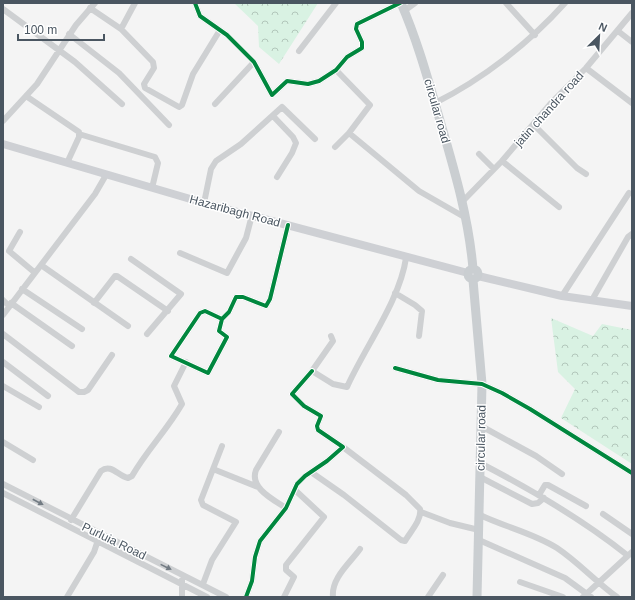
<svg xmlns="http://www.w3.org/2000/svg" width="635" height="600" font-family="Helvetica,sans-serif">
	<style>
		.forest { fill: url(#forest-crowns) }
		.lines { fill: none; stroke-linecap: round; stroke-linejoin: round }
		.street { stroke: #ced0d2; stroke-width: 6 }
		.secondary { stroke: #ced0d4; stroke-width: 8 }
		.primary { stroke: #caced1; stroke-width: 9 }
		.cycleway-casing { stroke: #fff; stroke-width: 6 }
		.cycleway { stroke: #00873e; stroke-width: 4 }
		.oneway { fill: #727b83 }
		.labels { text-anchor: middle; stroke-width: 3; stroke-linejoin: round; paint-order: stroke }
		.street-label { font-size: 12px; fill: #4a5661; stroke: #fff }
	</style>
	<defs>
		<pattern id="forest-crowns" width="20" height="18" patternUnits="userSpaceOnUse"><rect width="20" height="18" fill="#d9f2e3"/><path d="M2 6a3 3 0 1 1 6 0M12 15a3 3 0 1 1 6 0" fill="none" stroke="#b2c7bb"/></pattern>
	</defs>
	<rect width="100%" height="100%" fill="#f4f4f4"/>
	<path class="forest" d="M234,3H318L279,64L259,47L258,26Z
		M551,318L593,336L602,324L632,330V464L561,418L575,389L558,372Z"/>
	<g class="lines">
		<path class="street" d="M195,3L200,16L227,35L254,62L272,95L287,81L308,84L319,81L336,70L347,57L362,48V42L356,29L357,24L400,3
			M506,3L535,35
			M90,8L121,29L153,62L154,68L144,84L145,88L179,107L182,105L193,74L220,30
			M3,9L75,62L122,104
			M404,11L415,3
			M121,29L135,3
			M618,31L632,42
			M69,34L119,73L169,125
			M299,51L336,3
			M586,68L632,103
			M26,96L79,132V137L67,163
			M435,103C483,79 529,43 565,3
			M215,104L254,62
			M273,116L293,137L296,143L292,153L277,177
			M3,121L37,84L76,25L95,3
			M534,125L577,168L586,174
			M349,133L419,191L466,218
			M79,134L155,157L158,163L152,188
			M335,147L349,133L370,105L336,70
			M479,154L494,169
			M502,161L559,207
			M462,202L502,161L552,102L586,68L632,13
			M204,203L211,169L216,161L241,144L282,107L315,139
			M20,232L9,251L34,272
			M180,253L227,273L246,238L252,215
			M131,259L181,294L147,334
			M41,265L128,326
			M22,289L82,329
			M395,293L415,305L422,311L419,336
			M562,296L629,193
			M3,300L9,306
			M592,300L628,237L632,234
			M11,303L72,346
			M94,303L115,276H117L168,311
			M3,315L95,194L106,175
			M222,319L219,331L227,337L208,373L171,356L200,313L205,311L222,319L229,312L236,297H243L266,306L270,299L288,225
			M3,334L79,392H84L88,390L112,355
			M331,336L333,341L312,371L333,384L347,387C365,347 400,300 406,258
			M3,362L48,396
			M395,368L438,380L482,384L502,393L530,409L632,473
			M3,386L39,407
			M481,426L536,456L562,474
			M279,432L256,470C249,488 274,500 286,508
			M3,442L33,460
			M480,463C532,490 582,519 627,555
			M213,469L258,487
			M311,472L344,495L401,540L405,541C410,532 422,520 420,509L406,495L343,447
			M480,477L532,504L538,503L544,498
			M3,484L226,597
			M3,493L207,597
			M539,495L545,485H548L586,506
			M421,512L450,523L479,530
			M603,514L632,534
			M480,515C505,527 533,533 557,548C578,562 596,582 617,597
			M71,520L101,471C111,463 118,476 128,478L132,476C147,450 167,430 182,404L174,386L186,362
			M479,540L565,578L591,597
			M182,580V597
			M520,582L563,597
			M203,584L212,560L236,522L203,505L201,500L222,446
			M67,597L94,552L99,537
			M246,597L252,581L255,557L260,541L286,508L297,484L305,476L327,461L343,447L318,430L317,426L321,416L304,406L292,394L312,371
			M284,597L294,577L286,570V565L324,517L295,490
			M333,597C331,578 350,563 360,549
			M428,597L443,575
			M583,597L632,552"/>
		<path class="secondary" d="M3,144L204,203L468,273
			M478,276L562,296L632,306"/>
		<path class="primary" d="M401,3C418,42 429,83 441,124C455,172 469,220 473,269
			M468 274a5 5 0 1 1 10 0a5 5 0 1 1-10 0Z
			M473,280L482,384L477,597"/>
		<defs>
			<path id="cycleway" d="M195,3L200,16L227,35L254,62L272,95L287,81L308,84L319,81L336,70L347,57L362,48V42L356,29L357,24L400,3
				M222,319L219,331L227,337L208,373L171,356L200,313L205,311L222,319L229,312L236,297H243L266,306L270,299L288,225
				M395,368L438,380L482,384L502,393L530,409L632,473
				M246,597L252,581L255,557L260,541L286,508L297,484L305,476L327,461L343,447L318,430L317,426L321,416L304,406L292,394L312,371"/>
		</defs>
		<use href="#cycleway" class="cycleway-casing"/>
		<use href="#cycleway" class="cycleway"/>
	</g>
	<defs><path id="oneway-solid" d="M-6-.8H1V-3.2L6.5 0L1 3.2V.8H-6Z"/></defs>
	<g class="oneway">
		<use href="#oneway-solid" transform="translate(38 502) rotate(28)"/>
		<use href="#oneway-solid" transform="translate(166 567) rotate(26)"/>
	</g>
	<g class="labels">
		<g class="street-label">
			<text transform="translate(549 109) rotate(-48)" y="4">jatin chandra road</text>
			<text transform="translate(437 111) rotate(74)" y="4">circular road</text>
			<text transform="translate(235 211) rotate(15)" y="4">Hazaribagh Road</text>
			<text transform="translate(481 438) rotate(-89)" y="4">circular road</text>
			<text transform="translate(114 541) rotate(26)" y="4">Purluia Road</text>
		</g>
	</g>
	<rect width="635" height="600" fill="none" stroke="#4a5661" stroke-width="8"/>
	<g transform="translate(599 36) rotate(24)" stroke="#ffffff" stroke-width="3" paint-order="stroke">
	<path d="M0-3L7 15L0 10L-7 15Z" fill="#4a5661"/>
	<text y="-6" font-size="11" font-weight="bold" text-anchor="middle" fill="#4a5661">N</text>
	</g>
	<path d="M18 34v6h86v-6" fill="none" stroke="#4a5661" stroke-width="2"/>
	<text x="24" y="34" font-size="12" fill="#4a5661" stroke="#ffffff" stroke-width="3" paint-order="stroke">100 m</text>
</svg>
